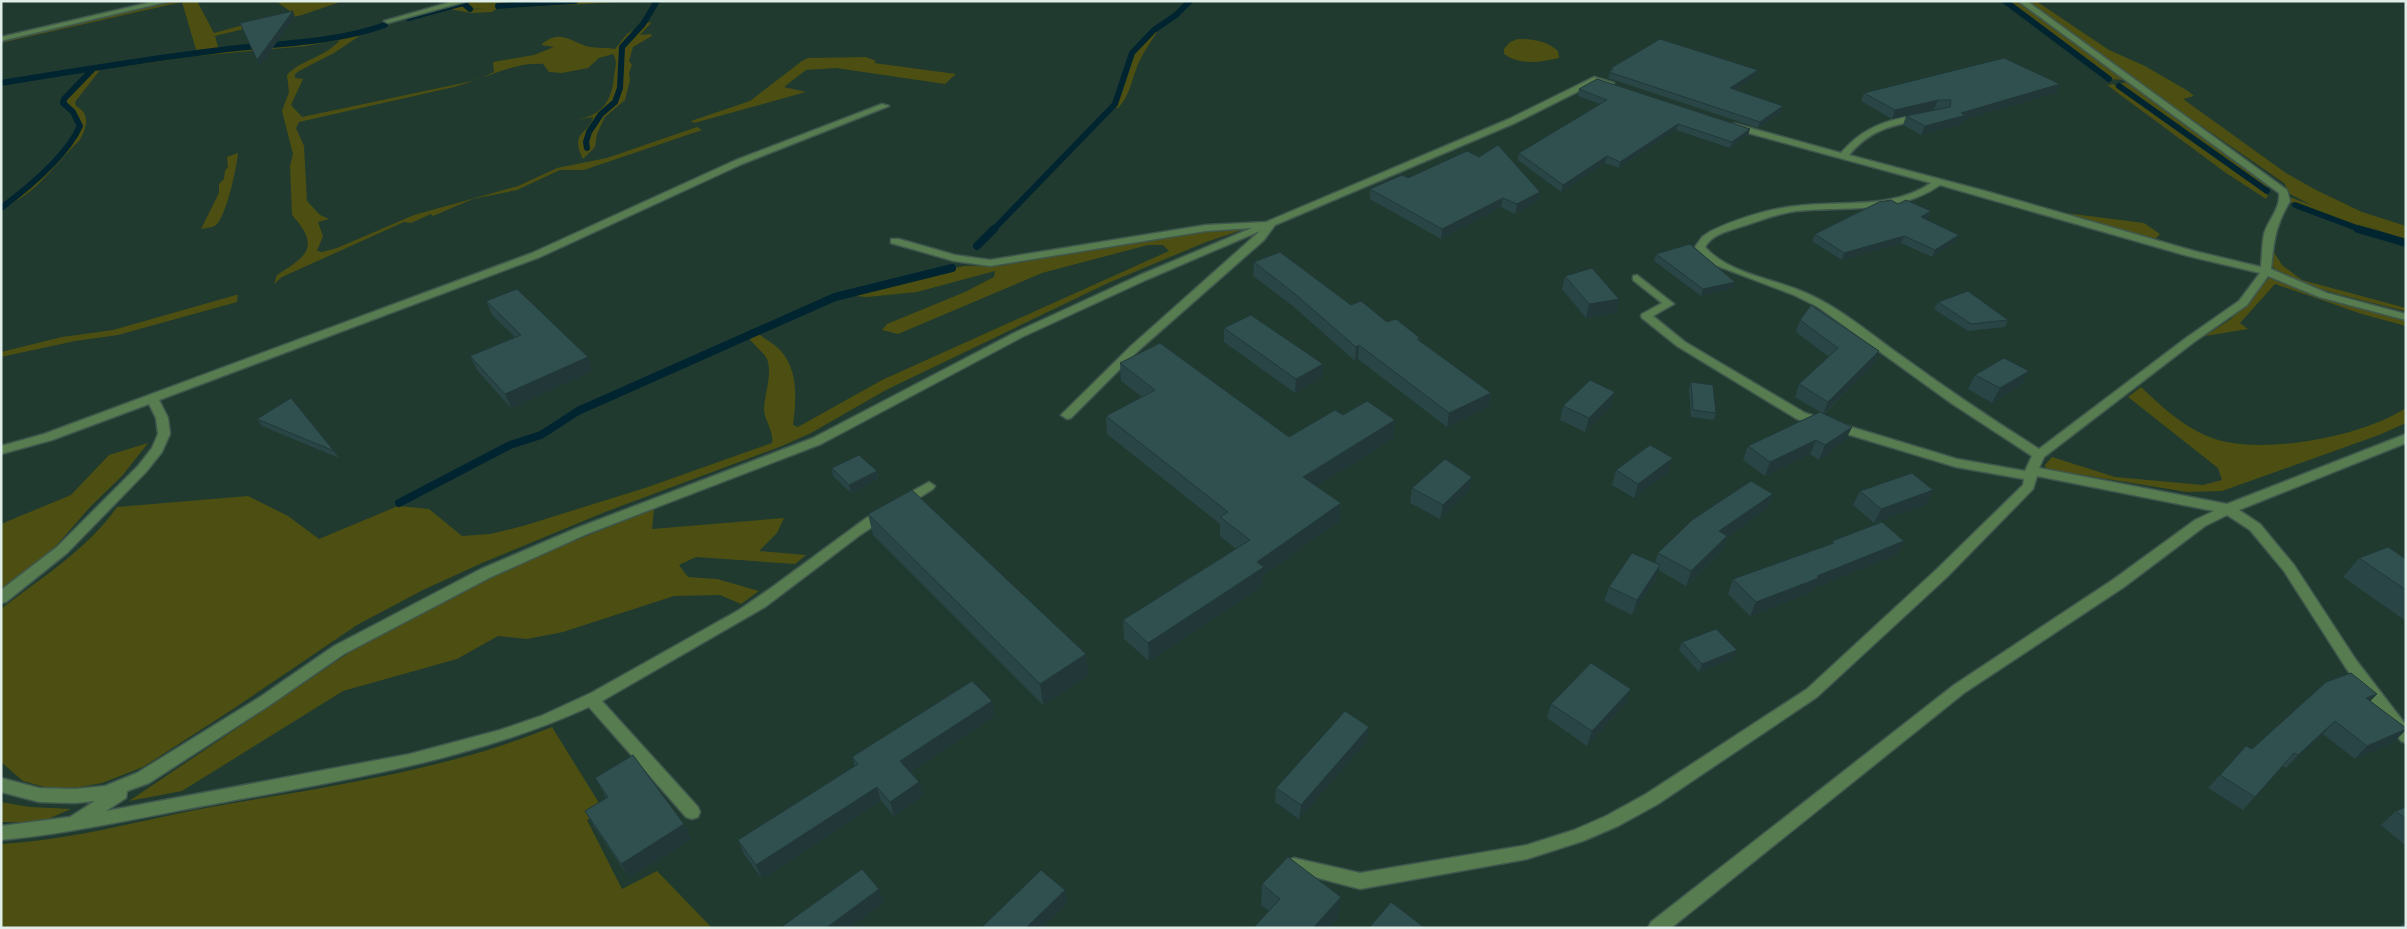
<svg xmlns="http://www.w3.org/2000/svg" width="2407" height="929" font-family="Merriweather,serif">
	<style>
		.green { fill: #4c4f11 }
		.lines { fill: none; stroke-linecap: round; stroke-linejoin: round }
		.stream-far1 { stroke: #002531; stroke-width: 6 }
		.stream { stroke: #002531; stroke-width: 8 }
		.minor-casing { stroke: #3f574d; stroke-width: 3 }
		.minor { fill: #577c4f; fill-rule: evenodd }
		.wall { fill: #294545 }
		.shaded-wall { fill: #223838 }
		.building { fill: #305050; stroke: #223838 }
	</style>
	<rect width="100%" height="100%" fill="#203a30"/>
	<path class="green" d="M175,1H200L198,3L214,33L291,12L276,1H343L302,15L215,36L218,47L281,42V45L197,53L182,2L1,43V41Z
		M474,1H567L471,9L465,4Z
		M584,1H635L496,9L492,12L471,13L449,9L402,20L463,4L470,10L498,6Z
		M2006,1H2017L2125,80L2110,79Z
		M2028,1H2036L2109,50L2145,66L2188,91L2194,96L2183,99L2286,173L2316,190L2362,212L2406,226V240L2319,209L2290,194L2284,183L2128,75Z
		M399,21L364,33L334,53L299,71L295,74V78L303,79L291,105L302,117L477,80L494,72L493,62L534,55L554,47L541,45C558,30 568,39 583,45C592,49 606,47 615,49L627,34L641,25L621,47L619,88L613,101L599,114L588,132L584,143L588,149L587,142L591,132L602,114L616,102L622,88L624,61L622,53L624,47L644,24L652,22L640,35L651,34L652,36L633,47L629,61L632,65L629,73L630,80L625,100L605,117L597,134L595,147L583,159C569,131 589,135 593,117L542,126C580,118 610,123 614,76C615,68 618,61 613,54L599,58L588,68L562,73L549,72L543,64C513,62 484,79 454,87L299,122L296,128L304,146L307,201L320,215L329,219L318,222L323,236L317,251L322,252L337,248L414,215L518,186L557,168L607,158L697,127L702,130L584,170H560L517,190L473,199L433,216L431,214L411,223L404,222L282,277L274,284L277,275C307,256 321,247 292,215L290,166L293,154L282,111L289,92L287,75C300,60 326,57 340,40L306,46L197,56L100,70L75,102L76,106C91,114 87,128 79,141C49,170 41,190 1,209C27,190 69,155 81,125L74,112L68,107L66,98L93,70L221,50L322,42L375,30Z
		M1154,31L1157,32C1151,42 1144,51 1139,62C1132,78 1130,96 1118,108L1114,107L1133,53Z
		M1518,39C1533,39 1547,41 1558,51L1559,58C1540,62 1521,66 1504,54V49L1510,42Z
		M866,57L876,61L874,63L956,74L945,84L836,68L806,70L784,87L806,92L694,123L691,121L750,101L802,61L808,58Z
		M2128,82L2258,175L2267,183L2268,190L2118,84Z
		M2113,84L2268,195L2266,199L2226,173L2107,85Z
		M238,153C237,167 226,217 216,225C212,228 206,228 201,229L219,193V184L224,179L225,171L228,167L227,157Z
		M2287,196L2406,241V243L2340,223L2288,201Z
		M2065,213L2144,223L2160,234L2155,239Z
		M1220,230H1242L1206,242L1108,283L886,390L811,433L782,446L605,512L482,563L423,590L357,625L230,711L143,767L102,783L69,789L44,787L23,781L1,762V609C41,578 88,549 117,507L248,496L288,516L319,539L398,506L429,509L462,536L490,534L523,526L648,487L772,443C774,432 765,421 764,410C764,394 773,375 767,359C766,355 751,342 747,336L756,332C763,338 775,344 781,351C799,372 796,400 793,425L798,427L882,380L1169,251L1163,245H1148L1042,273L898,334L882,330L887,324L965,292L994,277L995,271L917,292L867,297L843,295L964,266H1001L1111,245Z
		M2270,246L2282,265L2302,280L2406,308V311C2379,304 2290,285 2274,268C2268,262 2270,253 2270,246Z
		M2270,277L2406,320V326L2362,314L2275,284L2240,323L2248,329L2205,336L2231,319Z
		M236,295H238L237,302L118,335L75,341L1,357V352L62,337L113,330Z
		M2141,387C2164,409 2190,433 2222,441C2273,453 2363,436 2406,408V423L2379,435L2222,491L2187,492L2046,469L2045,465L2052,457L2115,477L2203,485L2222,480L2218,468L2128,397Z
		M148,443L122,476L91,506L48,555L1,591V524L71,495L109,455Z
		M654,509L652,529L784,518L777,533L759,551L806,555L795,564L696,557L679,565L688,577L717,579L759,591L741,604L720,595L674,596L563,632L527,639L498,636L457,659L343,691L182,791L129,801L362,644L509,567Z
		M552,727L604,811L587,820L622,889L657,871L712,928H1V844C71,840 138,821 206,808C322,787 442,772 552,727Z
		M1,802L30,807L71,809L41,822H1Z"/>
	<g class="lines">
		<path class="stream-far1" d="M2005,1L2109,79
			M498,6L575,1
			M408,18L463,3L470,9
			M1154,30L1176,15L1190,1
			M1,83C74,71 147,59 220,50C276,43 331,44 385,25
			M2119,86L2267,191
			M587,148L586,142L589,132L601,114L615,102L620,88L622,47L643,24L657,1
			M2295,205L2362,230
			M1,208C28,188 66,157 80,126L73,112L63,103L64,99L92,70
			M993,230L1115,104L1132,53L1152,32"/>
		<path class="stream" d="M2358,229L2406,243
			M977,246L994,229
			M399,503L510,445L541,435L578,411L835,297L952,268"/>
		<defs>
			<path id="minor" d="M156,1H171L1,41V37Z
				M454,1H468L388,23L384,21Z
				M2018,1H2027L2287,190L2290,201C2275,227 2274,240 2271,269L2327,293L2406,314V320L2319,297L2268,276L2247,305L2194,342L2044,457L2039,468L2227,504L2406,434V443L2239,510L2260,524L2294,565L2356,660L2406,725V743L2401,741L2346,668L2284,571L2250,530L2227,515L2205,526L2124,587L1964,693L1671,928H1648L1651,922L1954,685L2114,579L2195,520L2214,511L2037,476L2033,489L1947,577L1817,697L1658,804L1618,826L1583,841L1527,859L1360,889L1288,870L1286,865L1288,860L1294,858L1360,873L1527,845L1574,830L1606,816L1646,794L1807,689L1937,569L2023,485L2024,479L1956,467L1797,419L1677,346L1642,318L1641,316L1642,314L1662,303L1633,280V276L1637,275L1674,304L1653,316L1685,342L1805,413L1957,459L2025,471L2032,456L1951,403L1818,307L1794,295L1715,265L1704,258L1695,247L1702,237L1711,231C1737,219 1767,209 1796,206C1842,200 1891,210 1931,183L1730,128V124H1736L1841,153C1859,132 1878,123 1905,117C1911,116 1918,114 1924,115V119C1892,126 1872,128 1849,155L1985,191L2194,251L2261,267C2262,256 2262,245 2264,234C2268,220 2281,208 2279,193ZM1940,185L2188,256L2260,273L2239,301L2186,338L2039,449C1993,420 1947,389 1903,357C1870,334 1839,306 1801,291C1770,278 1728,273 1705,247C1712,235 1725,232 1737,228C1757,222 1775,214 1796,211C1846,206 1897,215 1940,185Z
				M1594,77L1614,83L1610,86L1595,83L1515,123L1275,225L1264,240L1139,350L1071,418L1067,419L1061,415L1131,346L1260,231L1148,279L1022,337L821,444L587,534L491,577L344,654L270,705L149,783L127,791L126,798L106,811L410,754L500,730L541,716L591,693L739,610L771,588L865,519L879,510H889L891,513L889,516L860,535L765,607L602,701L698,807L700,812L698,817L692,819L686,817L589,707C472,760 350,779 225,802C150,815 77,833 1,840V826L70,817L95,801L75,803L39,802L1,792V778L39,788L75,789L105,786L137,773L260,697L334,646L481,569L577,528L813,438L1014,333L1140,275L1252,228L1206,231L990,266L954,261L891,243V239H899L955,255L990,260L1206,225L1266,222L1509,119Z
				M882,104L889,106L742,164L540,257L159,400L168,418L170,434L162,452L146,472L67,553L6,602L1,603V590L57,547L138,466L152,448L158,434L156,418L149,404L52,440L1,454V446L44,434L532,253L736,160Z
				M929,482L935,486L933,489L906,506H896L895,503L896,500Z"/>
		</defs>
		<use href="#minor" class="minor-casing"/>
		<use href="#minor" class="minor"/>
	</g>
	<path class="wall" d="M1611,68L1758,70L1756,76L1735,90L1783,106L1781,112L1758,128L1608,78Z
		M1579,89L1750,129L1748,135L1730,148L1676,130L1619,168L1605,163L1561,192L1518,160L1519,153L1600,104L1578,96Z
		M1864,93H2056L1965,119L1962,124L1921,135L1903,125L1906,116L1941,109H1934L1892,119L1861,101Z
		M1408,178L1538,201L1515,214L1501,207L1441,239L1370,199V189Z
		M1898,204L1931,211L1928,218L1925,219L1956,241L1932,257L1901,243L1842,260L1812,241L1815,234Z
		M1656,254L1733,288L1701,296L1654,261Z
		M1254,262L1351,305L1420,338V341L1491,393L1488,407L1447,427L1358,359L1355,361L1294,307L1253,276Z
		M1565,276L1619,299L1616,313L1586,318L1562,289Z
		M486,301L593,371L511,408L477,370L470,356L515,337L492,315Z
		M1938,302L2008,320L2005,327L1968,331L1934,309Z
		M1800,320L1879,351L1874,364L1824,414L1852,427L1845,441L1819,460L1810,454L1765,476L1743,460L1748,446L1820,412L1795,397L1799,384L1829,357L1796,332Z
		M1224,328L1323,364L1322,378L1295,393L1224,342Z
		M1120,363L1289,437L1343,415L1395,420L1393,439L1316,486L1341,503L1340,521L1263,575V586L1149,661L1124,639L1123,620L1236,549L1220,536V524L1107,434L1106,416L1142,397L1121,381Z
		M2029,371L2021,385L1992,403L1968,389L1975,375Z
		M1691,382L1716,413L1714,420L1691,417L1689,389Z
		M1615,392L1611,406L1585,432L1560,420L1563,406Z
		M257,419L334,451L339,458L262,426Z
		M832,468L877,471L878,479L851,493L833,476Z
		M1616,470L1668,472L1634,498L1612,485Z
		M1412,488L1469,491L1440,519L1410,503Z
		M1933,490L1926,505L1874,523L1853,505L1860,491Z
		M1773,494L1767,509L1727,537L1722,550L1686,586L1658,570L1655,580L1632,615L1604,601L1609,587L1655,563L1658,553Z
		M868,514L1086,654L1088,675L1043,705L873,535Z
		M1832,541L1897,555L1814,588L1812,592L1750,616L1728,594L1733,579L1831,544Z
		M2359,558L2406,559V621L2343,577Z
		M1682,642L1734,658L1699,672L1679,650Z
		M1631,689L1626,703L1587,746L1547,718L1551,704Z
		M2377,694L2370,701L2406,728V730L2394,742L2355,759L2323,734L2286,768L2282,766L2243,810L2208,788L2246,746L2252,749Z
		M992,701L994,716L910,772L919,782L923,796L894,816L881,801L762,879L744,854L738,840L855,766L852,757Z
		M1369,727L1367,741L1299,819L1275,802L1276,788Z
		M595,778L691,839L629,878L593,825L585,811L606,798Z
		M2406,807V846L2381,825L2396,811Z
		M1262,884L1341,897L1338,918L1329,928H1253L1269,911L1261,905Z"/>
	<path class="shaded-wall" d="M293,11L295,17L260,66L257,60Z
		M1758,70L1756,76L1729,94L1730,88Z
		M2060,84L2056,93L1965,119L1962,124L1921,135L1925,126L1961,113Z
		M1938,100L1934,109L1892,119L1895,110Z
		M1783,106L1781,112L1758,128L1760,122Z
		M1678,124L1676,130L1619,168L1620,162Z
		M1750,129L1748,135L1730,148L1732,142Z
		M1607,156L1605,163L1561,192L1563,185Z
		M1540,192L1538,201L1515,214L1517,204Z
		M1503,198L1501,207L1441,239L1442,229Z
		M1931,211L1928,218L1918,224L1921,217Z
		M1959,235L1956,241L1932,257L1935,250Z
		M1904,236L1901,243L1842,260L1844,253Z
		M1735,282L1733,288L1701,296L1703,289Z
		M1619,299L1616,313L1586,318L1589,304Z
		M1359,345L1358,359L1355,361L1356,347Z
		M1879,351L1874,364L1823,414L1828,402Z
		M588,357L593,371L511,408L505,394Z
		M1323,364L1322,378L1295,393L1296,379Z
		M2029,371L2021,385L1992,403L2000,388Z
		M1615,392L1611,406L1585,432L1589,418Z
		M1491,393L1488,407L1447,427L1449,413Z
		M1395,420L1393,439L1302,495L1303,477Z
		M1852,427L1845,441L1819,460L1825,445Z
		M1816,440L1810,454L1765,476L1770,462Z
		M1673,458L1668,472L1634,498L1638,484Z
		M877,471L878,479L851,493L849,485Z
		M1472,477L1469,491L1440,519L1443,505Z
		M1933,490L1926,505L1874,523L1881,509Z
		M1773,494L1767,509L1727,537L1722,550L1686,586L1691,571L1719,531Z
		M1341,503L1340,521L1263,575V586L1149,661L1148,643L1257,562Z
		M1904,541L1897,555L1814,588L1812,592L1750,616L1756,602L1817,576Z
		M1660,565L1655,580L1632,615L1637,600Z
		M1737,650L1734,658L1699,672L1702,664Z
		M1086,654L1088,675L1043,705L1040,684Z
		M1631,689L1626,703L1587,746L1592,731Z
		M2377,694L2365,707L2366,698Z
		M992,701L994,716L904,776L900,761Z
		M2335,721L2323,734L2286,768L2298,755Z
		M1369,727L1367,741L1299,819L1301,805Z
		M2406,729L2394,742L2355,759L2367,746Z
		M919,782L923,796L894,816L890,802Z
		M877,787L881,801L762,879L756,865Z
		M684,824L691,839L629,878L621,864Z
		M879,889L884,903L849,928H826Z
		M1065,890L1067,903L1042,928H1026Z
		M1341,897L1338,918L1329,928H1313Z"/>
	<path class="building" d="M293,11L257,60L240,23Z
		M1660,39L1758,70L1730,88L1783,106L1760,122L1609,72L1613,69L1611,68Z
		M2004,58L2060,84L1961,113L1966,115L1925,126L1906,116L1950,107L1951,100H1938L1895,110L1864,93Z
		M1597,79L1750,129L1732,142L1678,124L1620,162L1607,156L1563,185L1519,153L1607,100L1579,89Z
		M1498,145L1540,192L1517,204L1503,198L1442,229L1370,189L1402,175L1408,178L1467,151L1479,157Z
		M1891,200L1898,204L1906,200L1931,211L1921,217L1959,235L1935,250L1904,236L1844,253L1815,234L1879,202Z
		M1690,244L1735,282L1703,289L1656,254Z
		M1280,252L1351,305L1361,301L1387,322L1396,319L1420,338L1417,339L1491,393L1449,413L1359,345L1356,347L1295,294L1254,262Z
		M1592,268L1619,299L1589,304L1565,276Z
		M517,289L588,357L505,394L470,356L521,335L486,301Z
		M1968,291L2008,320L1971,324L1938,302Z
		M1811,305L1879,351L1828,402L1799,384L1838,348L1800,320Z
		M1251,315L1323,364L1296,379L1224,328Z
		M1160,343L1289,437L1335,410L1343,415L1367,401L1395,420L1303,477L1341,503L1257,562L1264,567L1148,643L1123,620L1250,540L1220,517L1228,512L1106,416L1155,390L1120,363Z
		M2004,358L2029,371L2000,388L1975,375Z
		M1590,380L1615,392L1589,418L1563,406Z
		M1691,382L1713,385L1716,413L1693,410Z
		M291,398L334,451L257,419Z
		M1820,412L1852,427L1825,445L1816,440L1770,462L1748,446Z
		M1650,445L1673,458L1638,484L1616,470Z
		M859,455L877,471L849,485L832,468Z
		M1445,459L1472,477L1443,505L1412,488Z
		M1912,473L1933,490L1881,509L1860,491Z
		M1751,481L1773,494L1719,531L1727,536L1691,571L1658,553L1692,520Z
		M912,490L1086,654L1040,684L868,514Z
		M1882,522L1904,541L1817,576L1819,578L1756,602L1733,579L1834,543L1832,541Z
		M2388,547L2406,559V590L2359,558Z
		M1632,553L1660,565L1637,600L1609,587Z
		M1716,629L1737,650L1702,664L1682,642Z
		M1591,663L1631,689L1592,731L1551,704Z
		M2351,673L2377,694L2366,698L2406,728V729L2367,746L2335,721L2298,755L2294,753L2255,797L2220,775L2246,746L2252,749L2326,682Z
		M972,681L992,701L900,761L919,782L890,802L877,787L756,865L738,840L858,764L852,757Z
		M1345,711L1369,727L1301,805L1276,788Z
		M633,755L684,824L621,864L585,811L608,797L595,778Z
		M2406,807V819L2396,811Z
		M1288,857L1341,897L1313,928H1253L1280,899L1262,884Z
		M862,869L879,889L826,928H780Z
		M1041,870L1065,890L1026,928H981Z
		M1391,902L1425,928H1369Z
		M2403,923L2406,925V928H2398Z"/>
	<rect width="2407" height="929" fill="none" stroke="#dfeee8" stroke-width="5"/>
</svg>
